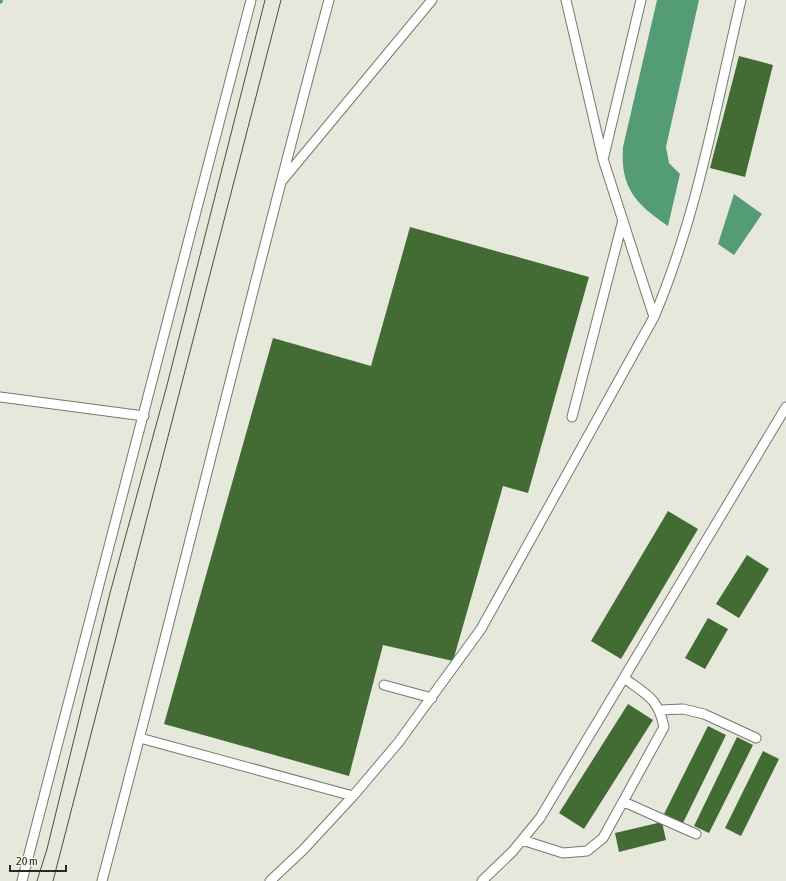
<svg xmlns="http://www.w3.org/2000/svg" width="786" height="881" font-family="'Asap Condensed',sans-serif">
	<style>
		.water { fill: #549c76 }
		.lines { fill: none; stroke-linecap: round; stroke-linejoin: round }
		.stream { stroke: #549c76; stroke-width: 5.5 }
		.building { fill: #436c35 }
		.service-casing { stroke: #76796d; stroke-width: 11 }
		.service { stroke: #fff; stroke-width: 9 }
		.tram { stroke: #4a4d45; stroke-width: 1 }
	</style>
	<rect width="100%" height="100%" fill="#e5e8da"/>
	<path class="water" d="M657,0H699L666,147L669,163L680,174L668,226C636,204 620,188 623,147Z
		M734,194L762,214L734,255L718,244Z"/>
	<g class="lines">
		<path class="stream" d="M0,1V0"/>
	</g>
	<path class="building" d="M739,56L773,65L745,177L710,168Z
		M410,227L589,277L528,493L503,486L453,661L383,645L349,776L164,724L273,338L371,366Z
		M668,511L698,529L621,659L591,641Z
		M747,555L769,569L739,618L716,604Z
		M708,618L728,629L705,669L685,658Z
		M628,704L653,720L584,829L559,813Z
		M708,726L726,735L683,823L664,814Z
		M737,737L753,745L709,833L694,826Z
		M763,751L779,759L741,836L725,828Z
		M662,822L666,840L619,852L615,833Z"/>
	<g class="lines">
		<defs>
			<path id="service" d="M566,0L603,159L654,317
				M604,156L641,0
				M281,182L432,0
				M0,397L144,416
				M572,417L623,220
				M384,685L432,698
				M660,710L683,709L704,714L756,738
				M140,738L353,796
				M624,802L696,834
				M522,840L563,853L587,851L603,838L664,727C658,698 647,695 624,678
				M22,881L251,0
				M102,881C180,588 250,293 329,0
				M270,881L303,850L353,796L398,743L481,629L654,317C697,216 716,106 741,0
				M482,881L513,851L540,818L786,407"/>
		</defs>
		<use href="#service" class="service-casing"/>
		<use href="#service" class="service"/>
		<path class="tram" d="M37,881L47,849L110,593L166,389L265,0
			M53,881L281,0"/>
	</g>
	<path d="M10 865v6h56v-6" fill="none" stroke="#272923" stroke-width="2"/>
	<text x="16" y="865" font-size="12" fill="#272923" stroke="#f2f5e7" stroke-width="3" paint-order="stroke">20 m</text>
</svg>
